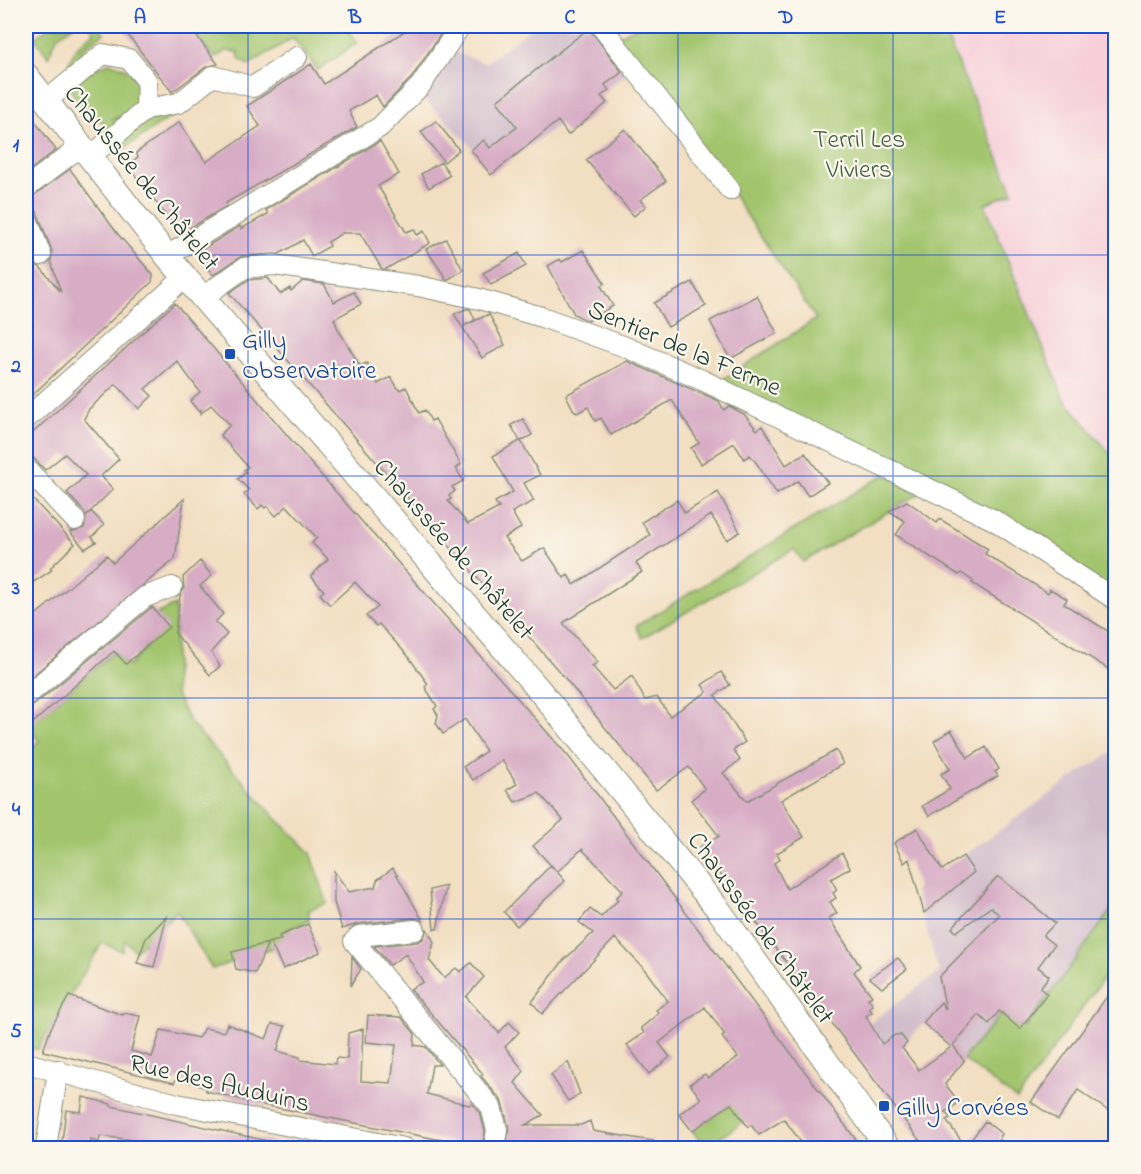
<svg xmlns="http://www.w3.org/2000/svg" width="1141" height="1174" font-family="'Indie Flower',sans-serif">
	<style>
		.built { fill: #f6cfd9 }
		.industrial { fill: #d1bdcb }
		.green { fill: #a2c46d; stroke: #608050; stroke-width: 1.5 }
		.building { fill: #d7acc5 }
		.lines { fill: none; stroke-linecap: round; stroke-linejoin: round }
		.minor-casing { stroke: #888e7a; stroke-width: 22 }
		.major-casing { stroke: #888e7a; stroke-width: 26 }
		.minor { stroke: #fff; stroke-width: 20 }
		.major { stroke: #fff; stroke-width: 24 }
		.grid { fill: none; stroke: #1d4ed8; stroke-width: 1.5; stroke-opacity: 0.55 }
		.transit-dot { fill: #1a4fb4; stroke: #fbf7ec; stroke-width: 2 }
		.labels { text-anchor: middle; stroke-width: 4.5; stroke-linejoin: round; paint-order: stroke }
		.park-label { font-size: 26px; fill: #405f42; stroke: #fbf7ec }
		.street-label { font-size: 26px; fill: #1f3d34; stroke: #fbf7ec }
		.transit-label { font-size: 26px; fill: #164399; stroke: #fbf7ec; text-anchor: start }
		.neatline { fill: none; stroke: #1d4ed8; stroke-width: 2 }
		.grid-label { font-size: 20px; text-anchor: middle; font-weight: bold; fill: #1d4ed8 }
	</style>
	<rect width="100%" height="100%" fill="#fbf7ec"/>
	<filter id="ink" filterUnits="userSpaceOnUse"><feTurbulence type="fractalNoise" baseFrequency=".0167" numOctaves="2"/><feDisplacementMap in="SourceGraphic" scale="12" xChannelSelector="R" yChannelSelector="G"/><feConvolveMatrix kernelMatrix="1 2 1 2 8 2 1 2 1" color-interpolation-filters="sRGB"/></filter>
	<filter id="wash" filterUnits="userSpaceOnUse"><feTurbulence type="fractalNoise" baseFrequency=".008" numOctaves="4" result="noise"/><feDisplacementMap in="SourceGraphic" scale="24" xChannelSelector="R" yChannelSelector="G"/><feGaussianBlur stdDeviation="1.35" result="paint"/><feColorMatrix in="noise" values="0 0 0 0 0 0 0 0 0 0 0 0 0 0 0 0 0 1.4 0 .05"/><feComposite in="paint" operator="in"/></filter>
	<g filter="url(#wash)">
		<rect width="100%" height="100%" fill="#f2dec1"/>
		<path class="built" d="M942,26H1115V453L1109,452L1064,399L984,203L1013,192Z"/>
		<path class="industrial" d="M525,26H598L631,71L496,171L423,98L454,52L485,63L528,31Z
			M1115,751V905L1026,1027L1001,1014L962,1059L927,1020L892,1055L880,1039L857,1056L844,1042L939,972L915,891L1082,771Z"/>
		<path class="green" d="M51,26H73L57,37L48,57L35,38Z
			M90,26H99L104,33L81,50L87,59L60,79L77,47L94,32Z
			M184,26H347L357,43L318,70L293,38L248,65L239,59L238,52L226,51L214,58L198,37L189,34Z
			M638,26H942L1013,192L985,204L1064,399L1109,452L1115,453V591L720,381L816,319L730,190L616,37Z
			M109,63C130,66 142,81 140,103L125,116L111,119L146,118L180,111L119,152L108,138L101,120H91L70,89L90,71Z
			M885,474L922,492L803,562L794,549L642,638L636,626Z
			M175,605V693L189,721L275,817L311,853L327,903L309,910V921L288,929L291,936L273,948L212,969L177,911L135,951L125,940L122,951L102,943L38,1049L26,1048V752L39,741L28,726L114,652L129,666L163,628L158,613Z
			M1115,905V962L1017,1100L963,1059L1001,1014L1026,1027Z
			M743,1096L757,1112L705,1148L692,1130Z"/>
		<g id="blocks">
			<path class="building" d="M121,26H189L218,64L206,67L172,92Z
				M412,26H446L412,77L383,107L376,95L349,111L357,127L226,203L227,206L188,229L176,228L127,165L138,157L136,153L179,122L206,162L260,126L247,106L311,64L324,84Z
				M589,28L622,72L605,85L609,90L601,96L607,103L568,135L558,121L491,175L471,150L484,140L490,148L517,127L497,101Z
				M26,109L56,150L26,173Z
				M436,121L459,150L444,162L421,132Z
				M625,129L666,181L640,200L646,206L634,216L586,160Z
				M380,141L399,174L378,186L406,232L414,229L417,235L424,231L430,243L386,269H382L360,233H342L328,242L330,246L312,256L303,240L279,254L242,256L213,275L196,253L240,226L241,229L268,214L266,210Z
				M441,162L450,175L429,188L421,174Z
				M70,169L117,233L153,275L152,282L26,401V250L33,264L40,267L61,292L51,262L52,251L37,212L29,199Z
				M446,239L463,270L447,280L426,249Z
				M583,250L605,283L601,286L613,306L588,321L574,314L548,266L560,259L562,262Z
				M519,253L526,266L491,285L483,273Z
				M268,278L280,294L290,288L291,291L303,281L324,284L334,302L354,292L361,304L334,319L338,329L360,366L367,363L378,384L391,377L399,390L406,387L419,413L425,410L431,421L435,419L461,465L456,468L463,481L452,487L455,491L449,496L451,499L448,501L468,524L499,508L495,502L513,492L493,456L520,441L511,425L523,419L532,435L521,441L540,475L524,483L534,501L512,512L521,528L504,538L522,561L544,548L564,578L568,575L574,585L650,535L642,522L677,500L685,513L718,492L740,532L727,540L711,515L636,563L642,572L563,623L598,662L592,666L613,690L632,676L645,700L657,697L670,716L707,692L702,685L721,672L730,685L715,695L745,742L733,750L740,760L723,773L747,801L836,750L843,764L781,800L804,837L777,853L780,859L774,863L787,889L842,853L850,868L831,879L837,890L833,893L836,898L830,902L837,913L829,918L860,966L854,972L872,996L868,998L873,1005L869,1008L872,1012L866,1016L882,1044L895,1035H901L907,1043L902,1048L919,1070L951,1047L923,1023L941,1002L946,1010L939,977L999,915L991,907L956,932L952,928L998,876L1055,923L1043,936L1054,945L1038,967L1049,976L1040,988L1047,994L1020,1029L999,1011L989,1024L979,1015L953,1045L964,1061L945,1084L959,1102L945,1112L950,1118L946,1120L966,1147L985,1121L1002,1134L999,1139L1011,1149H926L700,847L719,836L691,800L705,789L689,767L656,790L564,677L229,293L248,280Z
				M692,282L706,306L668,327L654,303Z
				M757,296L777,333L730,359L710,321Z
				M175,303L321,475L569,757L863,1149H806L784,1119L759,1135L751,1125L748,1127L731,1104L692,1131L679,1114L701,1099L690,1084L705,1074L708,1078L738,1057L722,1037L725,1035L705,1007L659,1043L670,1057L649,1074L627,1045L644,1033L641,1028L659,1013L656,1010L668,1001L645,970L615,938L542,1014L532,1002L563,961L593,933L579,922L590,909L601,917L618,900L616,898L623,891L582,849L557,872L533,846L563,820L539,793L515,802L507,790L517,784L502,760L473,780L463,767L486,751L465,719L443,734L436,723L438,715L434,709L437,706L425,687L428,684L408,656L379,624L376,626L366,616L378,607L355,582L330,605L320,594L324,591L311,576L328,559L312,543L317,538L287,506L276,516L267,506L265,508L262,505L258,509L244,494L249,490L238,479L246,472L244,470L248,467L220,435L230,425L211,405L200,414L201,410L199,412L190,401L200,392L177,361L145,389L152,396L139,409L116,384L89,409L84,419L119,459L101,476L113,489L87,515L67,493L86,475L65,454L45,470L26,450V439Z
				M466,309H470L475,320L464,326L489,314L505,345L482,358L454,314Z
				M627,361L719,401L724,410L729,406L744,414L757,430L762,426L786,465L805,453L828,483L808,496L798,481L777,494L755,461L750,455L744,459L734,443L701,464L691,448L699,443L672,400L611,435L601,418L595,421L588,407L577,413L573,409L566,395Z
				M26,492L75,544L50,568L52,570L26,587Z
				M184,499L175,559L26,681V623L107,555L113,563Z
				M907,501L937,523L940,519L988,549L985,554L1048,593L1050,589L1059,594L1067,599L1064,604L1116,636V674L972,583L973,581L961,573L959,575L896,535L905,521L889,511Z
				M91,511L104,525L92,537L96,542L85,549L70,532L84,528L86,516Z
				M200,561L212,576L200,586L223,614L215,622L227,634L211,652L220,666L210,675L175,633L180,596L184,588L183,577Z
				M152,607L169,627L126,664L114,651L26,729V708L34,705Z
				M951,730L968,758L986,747L999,769L995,772L998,776L929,816L922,806L950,789L941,774L950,769L934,741Z
				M917,828L942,870L963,856L974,872L924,913L909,859L904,863L894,843Z
				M551,865L565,881L517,926L504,912Z
				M393,868L423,921L414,918L358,924L342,929L334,902V871L349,892L375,887L377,880Z
				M446,886L437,929H434L430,890Z
				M167,916L154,967L137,963L146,938Z
				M308,924L320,952L283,969L270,942L281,940L279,936Z
				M427,929L434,942L429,960L444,978L456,968L460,972L471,963L484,977L466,997L499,1033L509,1022L519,1032L505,1047L524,1071L515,1083L543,1115L525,1125H581L590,1121L593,1131L653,1141L652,1149H506L509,1127L501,1100L481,1076L483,1074L410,989L423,982L406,954L390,965L374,946L417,942L423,939Z
				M268,943L255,973L236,969L232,952Z
				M352,957L361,969L351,985Z
				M898,958L907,969L882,988L870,978Z
				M1116,984V1103L1110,1112L1078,1090L1058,1120L1031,1102Z
				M69,996L123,1015L124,1013L140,1016L131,1051L152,1057L161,1030L198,1038L204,1028L224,1032L227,1024L266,1039L272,1024L285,1026L277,1051L300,1057V1060L335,1064L336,1058L347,1059L348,1033L363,1029L361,1081L391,1083L396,1045L366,1042L368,1015L401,1017L415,1034L414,1045L426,1047L440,1065H432L427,1094L469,1105L472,1103L480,1113L485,1131L482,1148L264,1105L206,1091V1088L190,1082L176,1079L174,1083L43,1051L51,1028Z
				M568,1062L580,1094L568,1101L551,1075Z
				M83,1097L111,1104V1106L272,1142V1149H140L141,1141L100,1136L99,1143L91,1139L90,1149H61L66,1110L81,1112Z"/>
		</g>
	</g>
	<g filter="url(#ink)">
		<use href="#blocks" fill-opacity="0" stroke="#888e7a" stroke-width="1.5"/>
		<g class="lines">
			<defs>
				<path id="minor" d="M601,26L730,190
					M46,101L103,54L129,59L147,81L146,109L90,157
					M146,109L179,103L213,76L253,87L297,57
					M26,188L81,146
					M26,216L41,255
					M167,256L380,127L421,85L460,26
					M203,297L244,268L274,265L418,286L479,299L542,317L623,346L702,380L994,520L1116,600
					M26,419L185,277
					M26,468L75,520
					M26,696L145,597L172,587
					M415,930L359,936L354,941L491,1107L497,1130L494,1148
					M26,1063L177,1104L404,1148
					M46,1148L58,1070"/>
				<path id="major" d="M26,75L167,256L540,691L718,909L888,1148"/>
			</defs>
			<use href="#minor" class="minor-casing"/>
			<use href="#major" class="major-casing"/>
			<use href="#minor" class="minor"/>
			<use href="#major" class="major"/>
		</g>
	</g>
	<path class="grid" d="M248,26V1148M463,26V1148M678,26V1148M893,26V1148M26,255H1116M26,476H1116M26,698H1116M26,919H1116"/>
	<g class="transit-dot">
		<rect x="224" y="348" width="12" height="12" rx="3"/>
		<rect x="878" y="1100" width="12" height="12" rx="3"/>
	</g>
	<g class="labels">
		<g class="park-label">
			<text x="859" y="147">Terril Les<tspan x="859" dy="30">Viviers</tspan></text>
		</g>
		<g class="street-label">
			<text transform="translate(143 177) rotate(51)" y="9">Chaussée de Châtelet</text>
			<text transform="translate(685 347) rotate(23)" y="9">Sentier de la Ferme</text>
			<text transform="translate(455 548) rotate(49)" y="9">Chaussée de Châtelet</text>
			<text transform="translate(762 927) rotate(54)" y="9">Chaussée de Châtelet</text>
			<text transform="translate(220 1082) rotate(13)" y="9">Rue des Auduins</text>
		</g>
		<g class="transit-label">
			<text x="242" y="348">Gilly<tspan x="242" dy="30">Observatoire</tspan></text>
			<text x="896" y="1115">Gilly Corvées</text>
		</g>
	</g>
	<rect width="1141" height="1174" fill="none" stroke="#fbf7ec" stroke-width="66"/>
	<rect x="33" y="33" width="1075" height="1108" class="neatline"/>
	<g class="grid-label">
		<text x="140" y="23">A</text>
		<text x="355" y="23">B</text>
		<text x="570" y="23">C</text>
		<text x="786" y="23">D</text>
		<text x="1000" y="23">E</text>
		<text x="16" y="151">1</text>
		<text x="16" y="372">2</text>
		<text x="16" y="594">3</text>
		<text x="16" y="815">4</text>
		<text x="16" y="1037">5</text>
	</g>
</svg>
